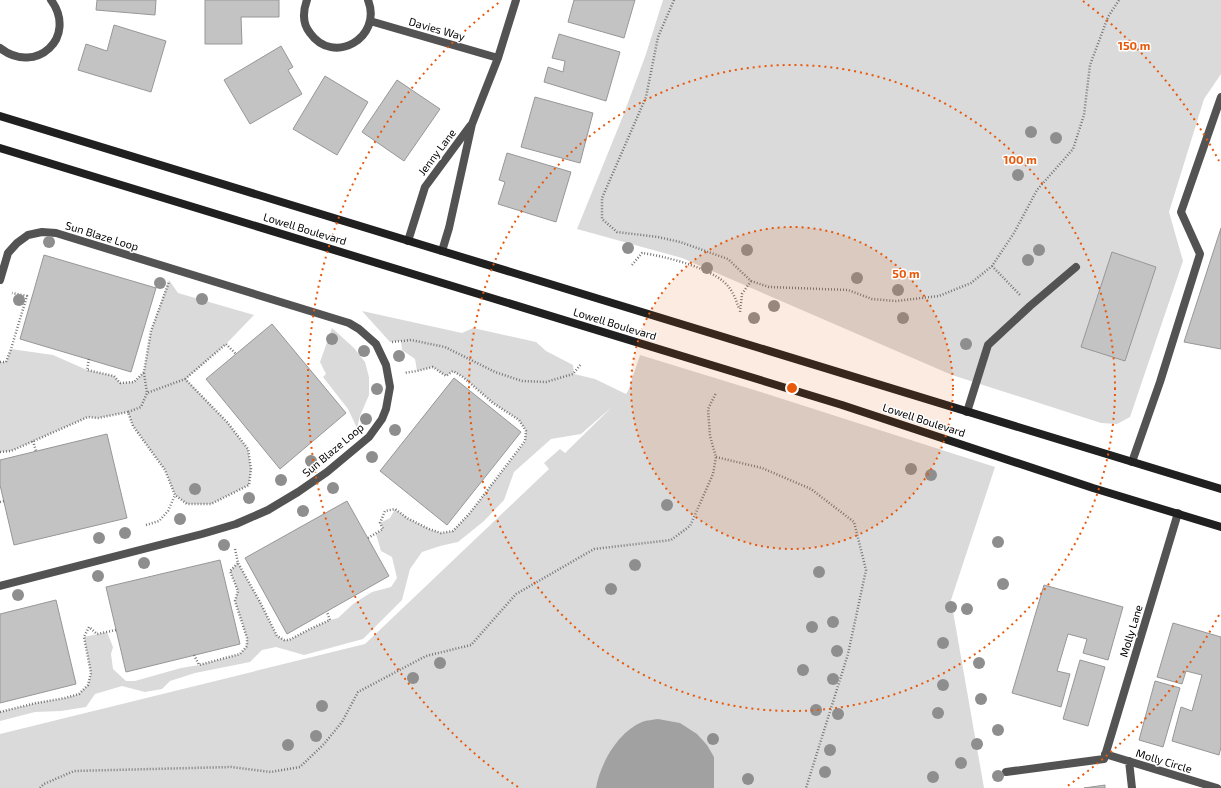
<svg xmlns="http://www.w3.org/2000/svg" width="1221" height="788" font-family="'Exo 2',sans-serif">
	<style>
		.green { fill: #dadada }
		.water { fill: #a1a1a1 }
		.building { fill: #c3c3c3; stroke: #979797 }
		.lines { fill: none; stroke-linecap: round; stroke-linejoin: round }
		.path { stroke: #757575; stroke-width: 2.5; stroke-dasharray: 1 2; stroke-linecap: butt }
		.service { stroke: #535353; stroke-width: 8 }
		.minor { stroke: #535353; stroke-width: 8 }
		.secondary { stroke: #202020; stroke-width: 8 }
		.tree { fill: #8e8e8e }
		.ring { fill: none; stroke: #e8590c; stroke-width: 2; stroke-dasharray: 2 4 }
		.labels { text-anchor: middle; stroke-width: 3; stroke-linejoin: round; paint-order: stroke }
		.street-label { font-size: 11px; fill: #000; stroke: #fff }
		.centre { fill: #e8590c; stroke: #fff; stroke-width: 2 }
		.ring-label { font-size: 12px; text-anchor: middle; font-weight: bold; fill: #e8590c; stroke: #fff; stroke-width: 3; stroke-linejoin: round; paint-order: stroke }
	</style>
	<rect width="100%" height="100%" fill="#fff"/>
	<path class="green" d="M663,0H1221V74L1204,99L1169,212L1183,261L1130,417L1117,424L1101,423L952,375L682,258L577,229L623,116L646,54Z
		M169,280L178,293L254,315L226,344L186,379L227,422L248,449L251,469L249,485L211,504H187L175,495L165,470L133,426L128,412L98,418L88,417L11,451L0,452V362H6L11,349L53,355L87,370L114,376L120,383L134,382L144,372L151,331Z
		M362,311L462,333L473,328L536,342L546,351L573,365L574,374L595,379L626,394L628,391L640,355L767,394L995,467L951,600L984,788H0V734L365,644L549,469L544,463L560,449L565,453L613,406L581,434L551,439L514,472L504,500L484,521L458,542L440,546L422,552L410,569L402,600L363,639L304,655L276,647L262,650L250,662L195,673L170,681L162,689L145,692L122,686L95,694L86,707L61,711L35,712L0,721V712L36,703L65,698L79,694L88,685L91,673L84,637L107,632L113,647L111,654L113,669L126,681H135L181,668L199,665L240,654L247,646V638L235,601L238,591L230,571L238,563L260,602L277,636L284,640H289L312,628L330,620L338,618L353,604L372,592L391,587L397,578L392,557L381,551L376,534L383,529L380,523L390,518L395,509L407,518L429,529L441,533L453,531L470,513L525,442L526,431L519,420L493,403L463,377L453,371L446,376L433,367L417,371L415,359L402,350L401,341L390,342Z
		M332,328L354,348L365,362L369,377V395L360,416L357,428L348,409L323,377L326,374L320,362Z"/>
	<path class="water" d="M658,719L680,723L697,734L707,745L714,757V788H596C600,764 618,732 642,722C647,720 653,720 658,719Z"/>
	<path class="building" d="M97,0H156L155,15L96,10Z
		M205,0H279V17H241L242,44H205Z
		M574,0H635L624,38L568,22Z
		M114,25L166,41L151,92L78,70L86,44L107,51Z
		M559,34L620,52L606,101L544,82L548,67L563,72L565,61L552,58Z
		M281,46L293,67L288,70L302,94L250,124L224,80Z
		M325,76L368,102L337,155L293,129Z
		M397,80L440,109L404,161L362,132Z
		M535,97L593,113L580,163L521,147Z
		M507,153L571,172L556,222L498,204L505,182L499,180Z
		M1221,228V349L1184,342Z
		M1112,252L1156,267L1125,361L1081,347Z
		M44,255L156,288L131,372L20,339Z
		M272,324L346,413L280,469L206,379Z
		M454,378L521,432L447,525L380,471Z
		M107,434L127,518L14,545L0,485V460Z
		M347,501L389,576L287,634L245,558Z
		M220,560L240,644L126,672L106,587Z
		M1044,585L1123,607L1108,660L1083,653L1087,639L1068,634L1057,671L1070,674L1061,707L1012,693Z
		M56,600L76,684L0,703V614Z
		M1173,623L1221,637V747L1219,755L1172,741L1181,707L1192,711L1202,675L1186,671L1182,684L1157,677Z
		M1080,660L1105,667L1088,726L1063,719Z
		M1155,681L1180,688L1163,747L1139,740Z
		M1105,785V788H1084Z"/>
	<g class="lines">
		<path class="path" d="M674,0L658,37L646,97L602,198V219L617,232L658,237L680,242L728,259L751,281L742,294L740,312
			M632,265L642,253C664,256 707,267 724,282C732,289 736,299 739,309
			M992,266L1021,296
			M751,281L769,287L848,290L872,299L896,301L939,296L971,283L992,266L1014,233L1037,190L1073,149L1084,115L1090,65L1108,17L1119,0
			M392,342L411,340L445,347L495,372L522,381L546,382L573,374L581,364
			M89,359L87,370L114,376L120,383L134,382L144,372L151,331L169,282
			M0,362H6L11,349L27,296L12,293
			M144,373L147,393
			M185,379L226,344L236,354
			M33,441L36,451
			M0,452L11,451L88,417L98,418L128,412
			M716,457L762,468L811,489L854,522L866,570L848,654L806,788
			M0,502L4,501
			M146,525L159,521L168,511L175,495L165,470L133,426L128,412L141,407L147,393L185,379L227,422L248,449L251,469L249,485L211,504H187L175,495
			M368,538L383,529L380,523L385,511L395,509L407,518L429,529L441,533L453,531L470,513L525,441L526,431L519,420L493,403L463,377L453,371L446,376L433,367L417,371L404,373
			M235,549L238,563L260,602L277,636L284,640H289L312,628L330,620L327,612
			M194,655L199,665L240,654L247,646V638L235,601L238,591L230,571L238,563
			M0,712L36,703L65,698L79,694L88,685L91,673L84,637L89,627L97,634L116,630
			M40,788L44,784L74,771L231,767L271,772L300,767L324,744L342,722L358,692L426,656L471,645L516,594L594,549L671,540L690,526L713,474L716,457L710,436L708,409L716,393"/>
		<path class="service" d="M0,280L8,253L17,243L28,235L42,232L56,233L349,323L359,329L376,344L386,365L390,387L386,409L382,419L369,437L327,472L298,492L268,510L236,524L202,534L0,586
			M967,412L988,345L1030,306L1076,267
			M1132,462L1160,382L1200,254L1181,212L1221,97
			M1105,754L1217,788
			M1129,761L1132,788
			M1006,772L1104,759L1178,513"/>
		<path class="minor" d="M307,0C303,11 302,23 310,33C333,66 383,38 368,0
			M370,21L498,58
			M0,48C36,76 78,37 51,0
			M408,241L425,187L470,126
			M442,251L449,228L472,124L498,58L516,0"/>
		<path class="secondary" d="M0,116L1221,489
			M0,148L842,405L1093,488L1221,527"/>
	</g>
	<g class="tree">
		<circle cx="1031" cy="132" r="6"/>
		<circle cx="1056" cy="138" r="6"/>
		<circle cx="1018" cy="175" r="6"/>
		<circle cx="49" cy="242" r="6"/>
		<circle cx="628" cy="248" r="6"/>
		<circle cx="747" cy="250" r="6"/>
		<circle cx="1039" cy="250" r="6"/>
		<circle cx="1028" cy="260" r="6"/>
		<circle cx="707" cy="268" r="6"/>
		<circle cx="857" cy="278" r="6"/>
		<circle cx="160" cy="283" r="6"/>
		<circle cx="898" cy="290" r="6"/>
		<circle cx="202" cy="299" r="6"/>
		<circle cx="19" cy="300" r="6"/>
		<circle cx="774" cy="306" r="6"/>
		<circle cx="754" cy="318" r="6"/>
		<circle cx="903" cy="318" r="6"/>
		<circle cx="332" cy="339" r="6"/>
		<circle cx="966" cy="344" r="6"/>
		<circle cx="364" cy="351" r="6"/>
		<circle cx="399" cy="356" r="6"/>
		<circle cx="377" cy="389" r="6"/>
		<circle cx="366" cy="419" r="6"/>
		<circle cx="395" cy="430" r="6"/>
		<circle cx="372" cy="457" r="6"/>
		<circle cx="311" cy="461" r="6"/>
		<circle cx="911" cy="469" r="6"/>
		<circle cx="931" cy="475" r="6"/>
		<circle cx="281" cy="480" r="6"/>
		<circle cx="333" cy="488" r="6"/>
		<circle cx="195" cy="489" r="6"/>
		<circle cx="249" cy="498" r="6"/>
		<circle cx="667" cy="505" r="6"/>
		<circle cx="303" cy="511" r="6"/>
		<circle cx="180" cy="519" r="6"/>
		<circle cx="125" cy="533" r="6"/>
		<circle cx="99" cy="538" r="6"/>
		<circle cx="998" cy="542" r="6"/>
		<circle cx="224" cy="545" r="6"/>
		<circle cx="144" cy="563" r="6"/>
		<circle cx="635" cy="565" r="6"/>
		<circle cx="819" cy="572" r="6"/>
		<circle cx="98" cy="576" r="6"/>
		<circle cx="1003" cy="584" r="6"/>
		<circle cx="611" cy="589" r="6"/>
		<circle cx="18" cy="595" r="6"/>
		<circle cx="951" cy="607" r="6"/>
		<circle cx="967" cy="609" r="6"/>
		<circle cx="833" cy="622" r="6"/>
		<circle cx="812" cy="627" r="6"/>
		<circle cx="943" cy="643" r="6"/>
		<circle cx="837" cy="651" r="6"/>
		<circle cx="440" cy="663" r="6"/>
		<circle cx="979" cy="663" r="6"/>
		<circle cx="803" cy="670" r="6"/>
		<circle cx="413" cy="678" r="6"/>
		<circle cx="833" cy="679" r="6"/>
		<circle cx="943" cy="685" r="6"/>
		<circle cx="981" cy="699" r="6"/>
		<circle cx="322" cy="706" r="6"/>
		<circle cx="816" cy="710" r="6"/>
		<circle cx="938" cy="713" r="6"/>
		<circle cx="838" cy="714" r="6"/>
		<circle cx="998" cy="730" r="6"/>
		<circle cx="316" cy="736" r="6"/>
		<circle cx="713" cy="739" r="6"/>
		<circle cx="977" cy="744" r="6"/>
		<circle cx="288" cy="745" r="6"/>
		<circle cx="830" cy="750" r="6"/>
		<circle cx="961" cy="763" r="6"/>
		<circle cx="825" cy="772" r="6"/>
		<circle cx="998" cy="776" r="6"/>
		<circle cx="933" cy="777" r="6"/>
		<circle cx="748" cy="779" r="6"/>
	</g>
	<circle cx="792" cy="388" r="161" fill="#e8590c" fill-opacity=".12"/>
	<g class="ring">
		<circle cx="792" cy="388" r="161"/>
		<circle cx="792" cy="388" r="323"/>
		<path d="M1219 615A484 484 0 0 1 1066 787M518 787A484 484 0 0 1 501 1M1083 1A484 484 0 0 1 1219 161"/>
	</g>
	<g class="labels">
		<g class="street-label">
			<text transform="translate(437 29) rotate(16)" y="4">Davies Way</text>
			<text transform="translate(437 152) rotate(-53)" y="4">Jenny Lane</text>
			<text transform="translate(305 229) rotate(17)" y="4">Lowell Boulevard</text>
			<text transform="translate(102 236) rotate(17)" y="4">Sun Blaze Loop</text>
			<text transform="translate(615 324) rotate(17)" y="4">Lowell Boulevard</text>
			<text transform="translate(924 420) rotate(18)" y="4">Lowell Boulevard</text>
			<text transform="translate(333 450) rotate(-40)" y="4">Sun Blaze Loop</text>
			<text transform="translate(1131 631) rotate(-73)" y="4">Molly Lane</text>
			<text transform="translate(1164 761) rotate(17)" y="4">Molly Circle</text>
		</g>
	</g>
	<circle cx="792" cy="388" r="6" class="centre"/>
	<g class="ring-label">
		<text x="1134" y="50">150 m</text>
		<text x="1020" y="164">100 m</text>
		<text x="906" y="278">50 m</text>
	</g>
</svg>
